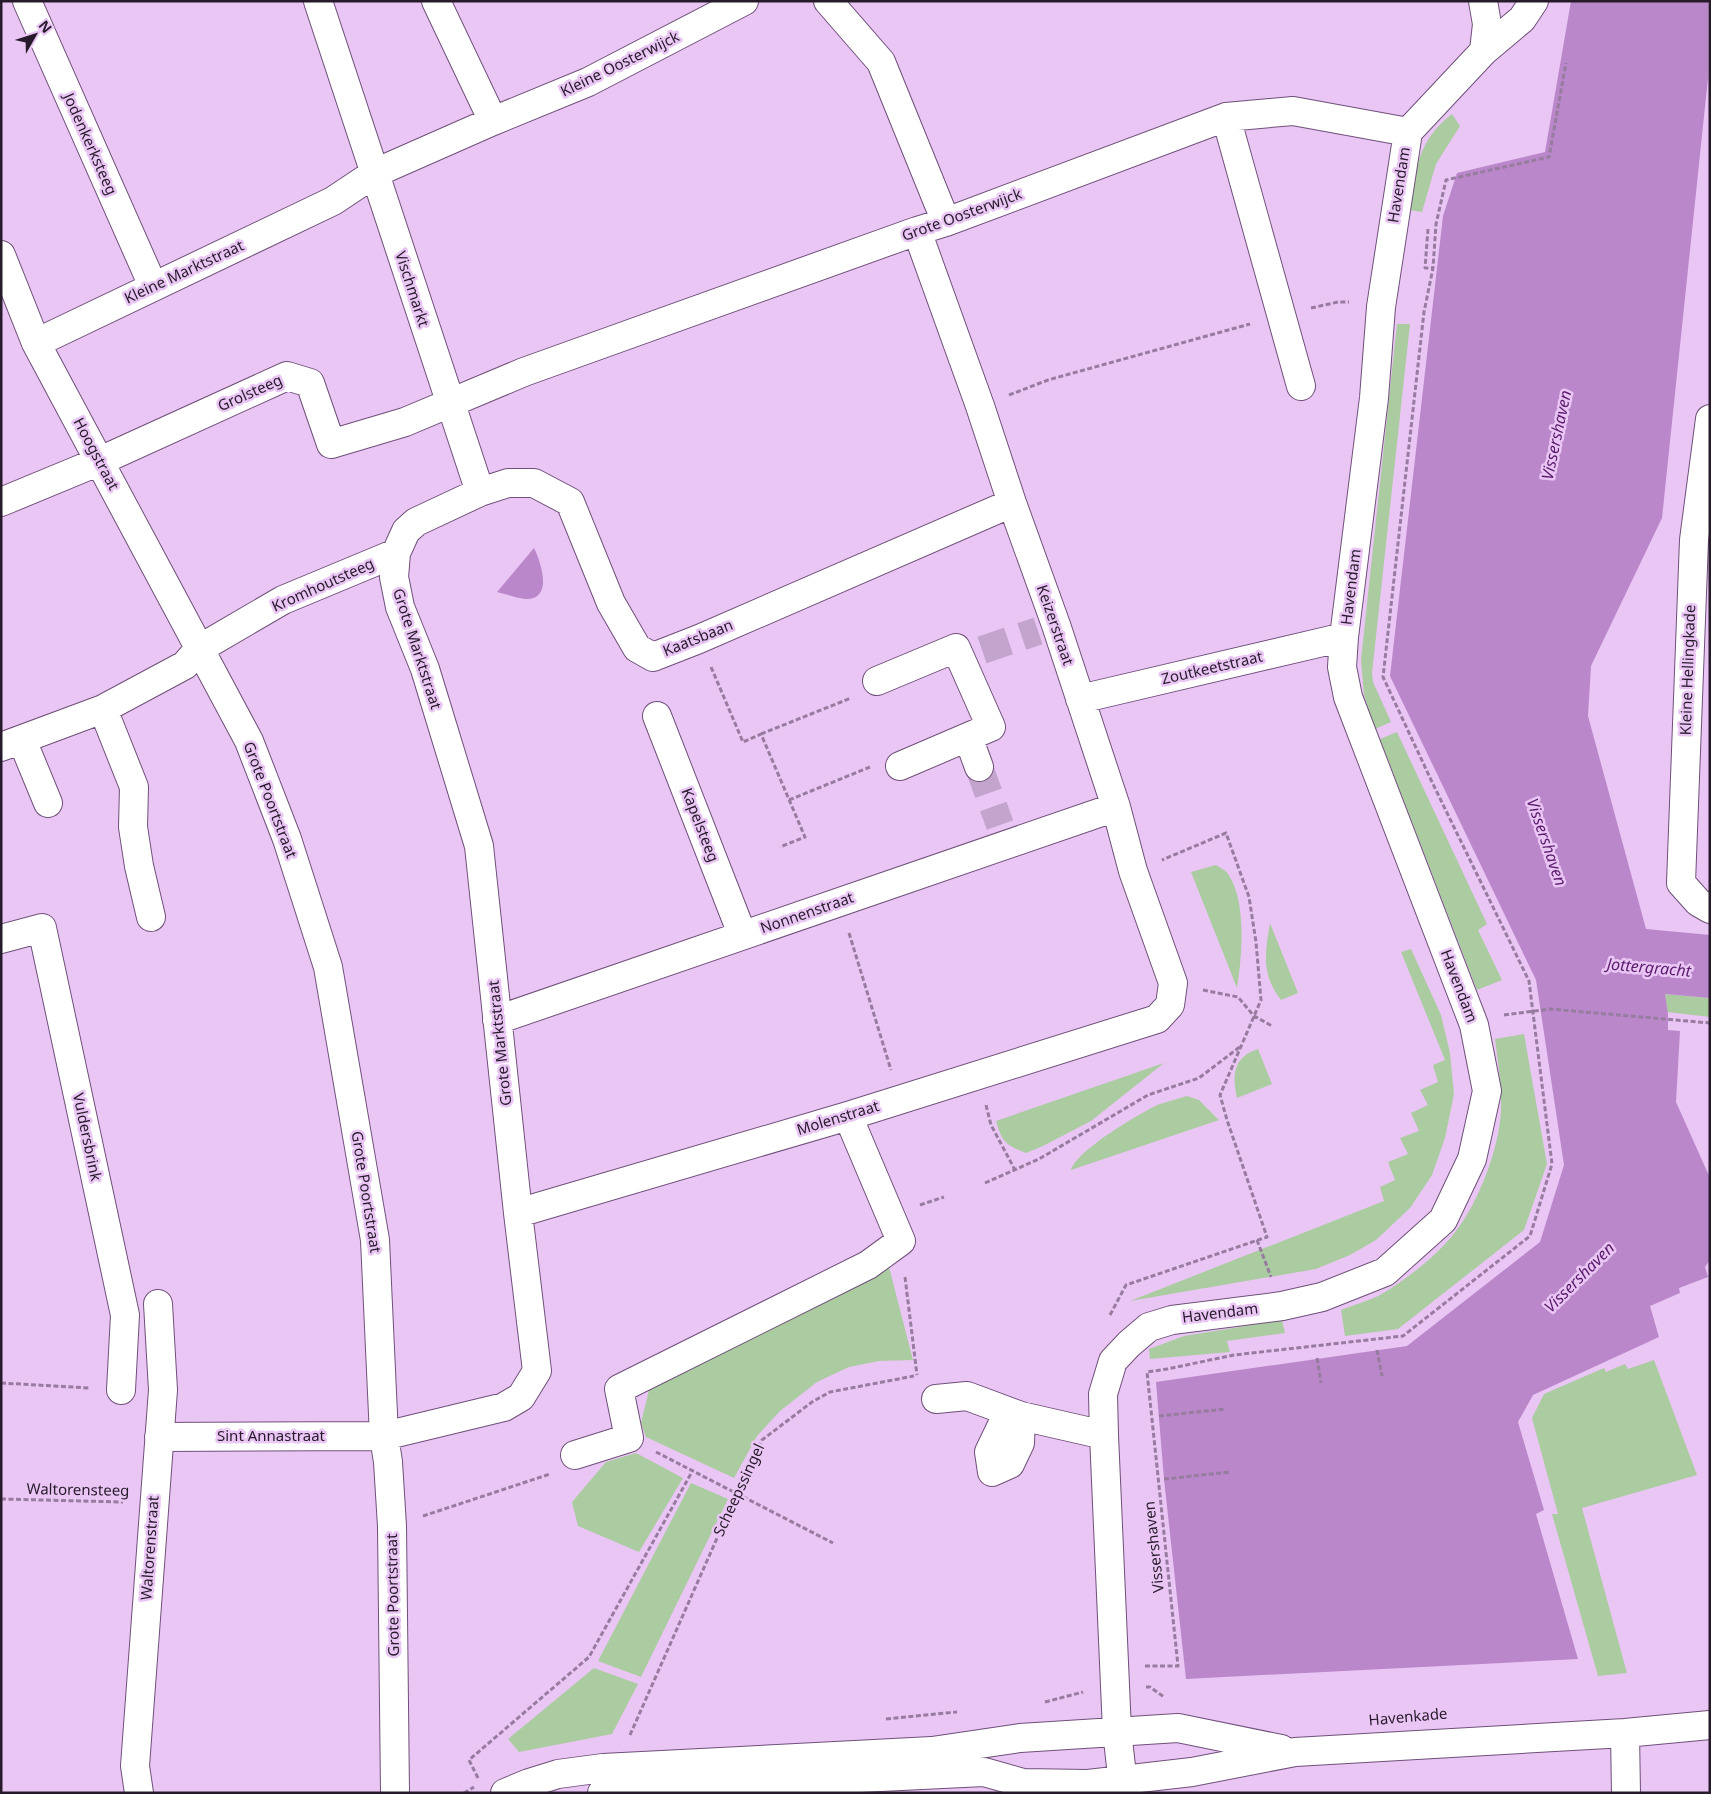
<svg xmlns="http://www.w3.org/2000/svg" width="1711" height="1794" font-family="'Noto Sans',sans-serif">
	<style>
		.green { fill: #abcca0 }
		.water { fill: #ba87ca }
		.lines { fill: none; stroke-linecap: round; stroke-linejoin: round }
		.minor-tunnel { stroke: #c3a4cd; stroke-width: 28; stroke-dasharray: 28 14; stroke-linecap: butt }
		.minor-casing { stroke: #6f5079; stroke-width: 30 }
		.path { stroke: #977c9f; stroke-width: 3; stroke-dasharray: 5 2.5; stroke-linecap: butt }
		.minor { stroke: #fff; stroke-width: 28 }
		.labels { text-anchor: middle; stroke-width: 5; stroke-linejoin: round; paint-order: stroke }
		.street-label { font-size: 15px; fill: #271a2b; stroke: #eac6f5 }
		.water-label { font-size: 16px; font-style: italic; fill: #5a1a6c; stroke: #eac6f5 }
	</style>
	<rect width="100%" height="100%" fill="#eac6f5"/>
	<path class="green" d="M1452,114L1460,126L1436,164L1422,212L1410,210C1416,169 1417,141 1452,114Z
		M1397,324H1410L1372,673L1373,682L1391,722L1375,729L1364,695L1361,660Z
		M1397,732L1487,924L1478,930L1502,980L1477,990L1380,739Z
		M1216,865C1220,868 1226,870 1228,874C1247,901 1242,957 1237,988L1191,872Z
		M1270,923L1298,993L1281,1000C1261,974 1265,953 1270,923Z
		M1411,949L1441,1015L1450,1053L1454,1094L1445,1138L1432,1175L1410,1208L1376,1240L1350,1255L1316,1269L1130,1301L1384,1201L1380,1187L1395,1180L1388,1162L1408,1154L1400,1138L1419,1131L1411,1113L1428,1105L1420,1090L1438,1082L1433,1065L1445,1060L1401,952Z
		M1665,994L1710,998V1017L1667,1012Z
		M1524,1034L1547,1164L1524,1230L1398,1329L1345,1336L1341,1310C1353,1305 1368,1301 1380,1295C1406,1280 1438,1255 1456,1231C1479,1201 1499,1149 1501,1111C1502,1087 1498,1063 1495,1039Z
		M1258,1049L1272,1084L1237,1098C1232,1076 1233,1057 1258,1049Z
		M1164,1063L1091,1121L1043,1146L1026,1153C1006,1145 1002,1142 996,1121Z
		M1187,1096L1199,1100L1219,1120L1071,1170C1076,1151 1141,1112 1160,1104C1169,1101 1178,1099 1187,1096Z
		M889,1267L913,1360L879,1361L849,1367L817,1382L780,1411L757,1436L734,1478L646,1437L641,1423L649,1390L667,1378Z
		M1282,1320L1285,1333L1227,1341L1230,1352L1150,1359L1149,1349L1184,1336Z
		M1654,1360L1697,1475L1582,1508L1627,1673L1598,1676L1552,1514H1558L1532,1418L1544,1394L1604,1368L1606,1372L1625,1364L1628,1369Z
		M636,1453L683,1478L639,1552L578,1526L572,1502L606,1462Z
		M691,1483L728,1499L641,1677L598,1661Z
		M594,1668L638,1684L612,1734L519,1752L508,1739Z"/>
	<path class="water" d="M1571,1H1708V78L1662,518L1591,666L1588,716L1646,929L1710,935V998L1665,994L1668,1014V1030L1680,1031L1676,1102L1710,1178V1260L1705,1267L1708,1277L1679,1288L1680,1293L1650,1306L1659,1337L1533,1395L1518,1422L1544,1510L1536,1514L1578,1659L1186,1679L1164,1479L1156,1382L1407,1346L1540,1242L1564,1165L1536,980L1390,676L1443,216L1457,173L1545,152Z
		M534,548C541,562 554,600 525,599C516,598 506,594 497,592Z"/>
	<g class="lines">
		<path class="minor-tunnel" d="M982,650L1038,631
			M979,767L1000,825"/>
		<defs>
			<path id="minor" d="M27,1L153,286
				M318,1L480,492
				M828,1L881,62L946,222
				M1483,1L1487,24L1484,51
				M1226,117L1301,386
				M493,121L588,82L744,1
				M1,255L36,343L249,741L287,839L328,967L375,1240L384,1436L388,1462L392,1526L395,1793
				M36,343L333,201L375,173L493,121L436,1
				M1710,419L1694,540L1681,883L1698,902L1710,909
				M1,502L100,461L287,376L310,383L331,444L405,422L524,372L917,231L946,222L1226,117L1293,111L1408,132
				M877,681L956,648L991,727L900,766
				M1080,699L1344,637
				M103,709L134,787L133,827L139,866L151,917
				M657,716L742,934
				M968,737L979,767
				M22,740L48,803
				M1,747L103,709L185,665L199,649L283,600L396,553
				M1,939L42,928L125,1315L121,1390
				M497,1020L1116,807
				M518,1213L848,1116L1157,1019L1170,1005L1173,983L1133,871L1116,807L1056,625L1012,503L980,406L917,231
				M936,1399L967,1396L1021,1416L1104,1435
				M1021,1416L1020,1443L1010,1464L992,1472L989,1452L1002,1425Z
				M159,1437L384,1436L504,1407L521,1397L537,1371L518,1213L479,846L425,669L400,607L394,577L396,553L406,531L416,522L480,492L508,483H534L570,502L611,603L637,648L653,657L699,639L1012,503
				M575,1455L629,1438L619,1389L868,1265L901,1241L848,1116
				M1625,1733L1626,1793
				M139,1793L135,1766L163,1390L158,1304
				M505,1793L529,1783L558,1774L603,1768L932,1751L1020,1738L1178,1728L1281,1749
				M602,1793L639,1792L839,1779L984,1772L1023,1783L1088,1784L1192,1772L1295,1752L1625,1733L1710,1725
				M1124,1793L1117,1731L1104,1435L1103,1394L1113,1361L1129,1344L1149,1327L1172,1320L1282,1306L1322,1297L1385,1272L1443,1220L1472,1159L1487,1091L1474,1025L1348,697L1342,667L1344,637L1374,398L1381,307L1408,132L1484,51L1522,19L1534,1"/>
		</defs>
		<use href="#minor" class="minor-casing"/>
		<path class="path" d="M1428,229L1425,268H1433
			M1311,308L1338,302H1349
			M1009,395L1048,380L1250,324
			M711,667L743,742L761,734L805,837L780,847
			M761,734L851,698
			M789,800L870,767
			M849,933L891,1070
			M1203,990L1238,997L1254,1016L1272,1026
			M1504,1015L1550,1009L1710,1023
			M986,1105L991,1125L1015,1170
			M985,1183L1039,1159L1148,1095L1199,1078L1241,1046
			M920,1205L944,1197
			M1257,1240L1271,1277
			M905,1277L917,1375
			M1110,1315L1126,1285L1267,1237L1227,1120L1220,1095L1261,1000L1256,942L1249,897L1226,833L1162,860
			M1377,1350L1382,1376
			M1317,1358L1321,1383
			M1,1383L90,1388
			M1159,1416L1225,1409
			M656,1452L833,1543
			M1164,1479L1230,1472
			M1,1499L123,1502
			M423,1516L550,1474
			M1145,1666H1178L1147,1372L1167,1369L1234,1355L1403,1336L1530,1236L1552,1164L1529,981L1432,782L1383,677L1424,312L1433,268L1436,224L1446,180L1549,157L1566,63
			M1146,1687H1150L1164,1697
			M1045,1702L1083,1692
			M886,1719L957,1712
			M630,1735L737,1493L762,1440L812,1402L830,1392L914,1376
			M478,1778L469,1760L589,1657L693,1470
			M464,1793L474,1787"/>
		<use href="#minor" class="minor"/>
	</g>
	<g class="labels">
		<g class="street-label">
			<text transform="translate(620 64) rotate(-26)" y="5">Kleine Oosterwijck</text>
			<text transform="translate(90 144) rotate(66)" y="5">Jodenkerksteeg</text>
			<text transform="translate(1399 185) rotate(-81)" y="5">Havendam</text>
			<text transform="translate(962 215) rotate(-20)" y="5">Grote Oosterwijck</text>
			<text transform="translate(184 272) rotate(-25)" y="5">Kleine Marktstraat</text>
			<text transform="translate(412 289) rotate(72)" y="5">Vischmarkt</text>
			<text transform="translate(250 393) rotate(-24)" y="5">Grolsteeg</text>
			<text transform="translate(96 454) rotate(62)" y="5">Hoogstraat</text>
			<text transform="translate(323 585) rotate(-24)" y="5">Kromhoutsteeg</text>
			<text transform="translate(1351 587) rotate(-83)" y="5">Havendam</text>
			<text transform="translate(1055 625) rotate(71)" y="5">Keizerstraat</text>
			<text transform="translate(698 638) rotate(-22)" y="5">Kaatsbaan</text>
			<text transform="translate(417 649) rotate(72)" y="5">Grote Marktstraat</text>
			<text transform="translate(1212 668) rotate(-13)" y="5">Zoutkeetstraat</text>
			<text transform="translate(1688 670) rotate(-88)" y="5">Kleine Hellingkade</text>
			<text transform="translate(270 800) rotate(69)" y="5">Grote Poortstraat</text>
			<text transform="translate(700 825) rotate(69)" y="5">Kapelsteeg</text>
			<text transform="translate(807 913) rotate(-19)" y="5">Nonnenstraat</text>
			<text transform="translate(1459 986) rotate(69)" y="5">Havendam</text>
			<text transform="translate(500 1043) rotate(-96)" y="5">Grote Marktstraat</text>
			<text transform="translate(838 1118) rotate(-17)" y="5">Molenstraat</text>
			<text transform="translate(87 1137) rotate(78)" y="5">Vuldersbrink</text>
			<text transform="translate(366 1192) rotate(81)" y="5">Grote Poortstraat</text>
			<text transform="translate(1220 1313) rotate(-7)" y="5">Havendam</text>
			<text x="271" y="1441">Sint Annastraat</text>
			<text transform="translate(78 1490) rotate(1)" y="5">Waltorensteeg</text>
			<text transform="translate(739 1490) rotate(-65)" y="5">Scheepssingel</text>
			<text transform="translate(1154 1547) rotate(-96)" y="5">Vissershaven</text>
			<text transform="translate(150 1548) rotate(-86)" y="5">Waltorenstraat</text>
			<text transform="translate(393 1595) rotate(-91)" y="5">Grote Poortstraat</text>
			<text transform="translate(1408 1717) rotate(-5)" y="5">Havenkade</text>
		</g>
		<g class="water-label">
			<text transform="translate(1556 435) rotate(-78)" y="6">Vissershaven</text>
			<text transform="translate(1547 842) rotate(71)" y="6">Vissershaven</text>
			<text transform="translate(1649 967) rotate(5)" y="6">Jottergracht</text>
			<text transform="translate(1579 1277) rotate(-45)" y="6">Vissershaven</text>
		</g>
	</g>
	<rect width="1711" height="1794" fill="none" stroke="#271a2b" stroke-width="5"/>
	<g transform="translate(35 35) rotate(51)" stroke="#eac6f5" stroke-width="4" paint-order="stroke">
	<path d="M0-4L9 19L0 12L-9 19Z" fill="#271a2b"/>
	<text y="-8" font-size="14" font-weight="bold" text-anchor="middle" fill="#271a2b">N</text>
	</g>
</svg>
